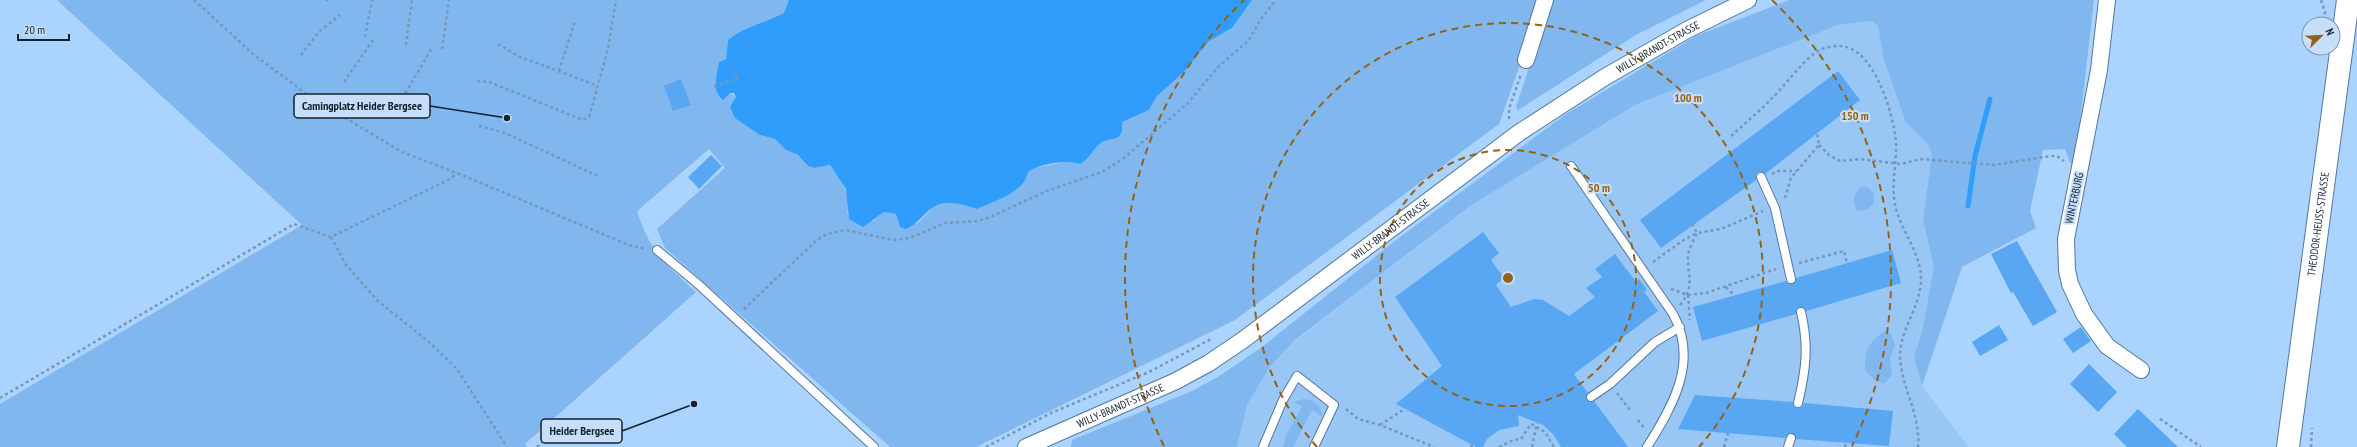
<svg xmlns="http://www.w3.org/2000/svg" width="2357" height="447" font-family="'PT Sans Narrow',sans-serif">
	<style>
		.built { fill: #98c7f6 }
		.green { fill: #81b7ef }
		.water { fill: #309cfb }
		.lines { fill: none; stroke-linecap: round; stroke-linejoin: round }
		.stream { stroke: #309cfb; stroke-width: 5 }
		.building { fill: #59a6f2 }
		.lane-casing { stroke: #51779d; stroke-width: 10 }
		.street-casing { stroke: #51779d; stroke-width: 18 }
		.secondary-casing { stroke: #51779d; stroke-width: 24 }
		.path { stroke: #7797b8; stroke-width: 2.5; stroke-dasharray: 3 3; stroke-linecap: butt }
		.lane { stroke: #fff; stroke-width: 8 }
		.street { stroke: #fff; stroke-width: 16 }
		.secondary { stroke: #fff; stroke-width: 22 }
		.ring { fill: none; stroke: #956116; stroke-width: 2; stroke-dasharray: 7 5 }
		.labels { text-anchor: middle; stroke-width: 4; stroke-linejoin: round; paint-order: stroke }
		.street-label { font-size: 11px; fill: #122231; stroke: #c6def8 }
		.centre { fill: #956116; stroke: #c6def8; stroke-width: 2 }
		.ring-label { font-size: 12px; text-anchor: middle; font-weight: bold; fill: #956116; stroke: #c6def8; stroke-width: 4; stroke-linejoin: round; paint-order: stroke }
		.leader { fill: none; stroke: #122231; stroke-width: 1.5 }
		.callout-dot { fill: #122231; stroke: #c6def8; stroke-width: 1.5 }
		.callout { fill: #c6def8; stroke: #122231; stroke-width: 1.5 }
		.callout-label { font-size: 12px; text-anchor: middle; font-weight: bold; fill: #122231 }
	</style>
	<rect width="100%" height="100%" fill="#aad3fd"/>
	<path class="built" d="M1872,21L1878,26L1883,57L1906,123L1927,143L1932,153L1923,220L1934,267L1922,332L1914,357L1922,386L1969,447H1237L1247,405L1269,368L1295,341L1470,206L1635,105L1838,25Z"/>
	<path class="green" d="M57,0H789L785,13C765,23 746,29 728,40L726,59L719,62L730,93L736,97L735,101L760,135L775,139L786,150L798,155L808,166L814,168L830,165C840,180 853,195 847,214L873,221L884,212L897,214L900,227L918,223L933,207L953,201L977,209L1017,189L1027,172L1034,168L1071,161L1080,164C1090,159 1093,148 1102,142C1107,139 1114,140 1118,137C1123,133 1122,128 1122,122L1149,110L1157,96L1184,72L1209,41L1232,28L1252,0H1538L1528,42L1499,124L1235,320L976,447H890L665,248L657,229L725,168L709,149L637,211C651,253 664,263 696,292L525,444L527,447H0V404L302,225Z
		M1551,0H1706L1634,36L1518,110L1516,107Z
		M1789,0H2094L2075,164L2070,163L2065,149L2043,150L2030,211L2036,228L1962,267L1922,386L1914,357L1922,332L1934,267L1923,220L1932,153L1927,143L1906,123L1883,57L1878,26L1872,21L1838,25L1635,105L1470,206L1295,340L1269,368L1247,405L1237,447H1071L1072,440L1192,391L1218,377L1262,347L1395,241L1566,114L1696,36Z
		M1862,186L1869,188L1874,194L1873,205L1866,210L1857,211C1853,200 1852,194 1862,186Z
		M1885,331L1891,334L1895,345L1890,358L1892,375L1884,384L1873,379L1865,370C1865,350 1868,342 1885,331Z
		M1303,399C1313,399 1320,404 1322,415L1321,416L1312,410L1293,447H1283L1286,435L1302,407L1294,402Z"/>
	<path class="water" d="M789,0H1252L1232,28L1209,41L1184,72L1157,96L1149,110L1122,122C1122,128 1123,133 1118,137C1114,140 1107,139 1102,142C1093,148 1090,159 1080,164C1066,159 1039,164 1028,172C1024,193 994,201 977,209C959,203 941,198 926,213C919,220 916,224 906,229L900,227L896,214L884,212L863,227L849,219L846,189L830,165L814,168L808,166L798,155L786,150L775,139L760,135L735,118L730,107L736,97L734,93H730L723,100C711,91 717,74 719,62L726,59L728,40C744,27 765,23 784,13Z"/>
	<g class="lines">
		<path class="stream" d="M1968,206L1975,156L1990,99"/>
	</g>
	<path class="building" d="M1838,71L1860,100L1765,174L1758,172L1756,176V180L1661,248L1640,220Z
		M681,79L691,105L673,111L664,86Z
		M711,155L722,166L699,189L688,177Z
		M1483,232L1499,253L1491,260L1504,278L1496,285L1511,307L1534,299L1543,300L1569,316L1595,297L1586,288L1602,277L1595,269L1615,254L1636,282L1639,279L1647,290L1644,292L1658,311L1574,374L1588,393L1587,400L1594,401L1628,447H1561L1553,434L1543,425L1518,415L1519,426L1499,430L1487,439L1483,447H1476L1396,404L1442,366L1395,297Z
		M2017,241L2057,312L2033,326L2013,292L2011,293L1991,254Z
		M1892,250L1901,283L1806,311L1800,307L1796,310V314L1702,341L1693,307L1786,281L1793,284L1796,278Z
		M1999,325L2008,340L1980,356L1972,342Z
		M2081,327L2091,341L2073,353L2063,339Z
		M2089,364L2117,392L2098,412L2070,384Z
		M1695,395L1793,402L1797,408L1802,407L1804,403L1893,411L1889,446L1796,439L1792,433L1788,434L1785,438L1678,429Z
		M2138,409L2178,447H2127L2114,434Z"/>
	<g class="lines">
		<defs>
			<path id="lane" d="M1571,166L1673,314C1699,361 1673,406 1647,447
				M1761,177L1775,208L1791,279
				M657,250L698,284L874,447
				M1591,397L1610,384L1655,342L1680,327
				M1798,403C1806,370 1809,346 1801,312
				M1263,447L1283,400L1297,376L1334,405L1314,447
				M1788,447L1791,438"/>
			<g id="street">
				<path d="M2107,0L2099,70L2066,239L2067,270L2070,284L2084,314L2107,346L2141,370"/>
				<path d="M1526,60L1545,0"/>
				<path id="s1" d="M1026,447L1176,381L1209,363L1243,340L1520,132L1605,77L1687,30L1748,0"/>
			</g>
			<g id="secondary">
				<path id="s2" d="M2288,447L2348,0"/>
			</g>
		</defs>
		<use href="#lane" class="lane-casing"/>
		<use href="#street" class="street-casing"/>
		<use href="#secondary" class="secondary-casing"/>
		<path class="path" d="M194,0L253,54L312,98L402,152L457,173L629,245L646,249
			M266,0H267
			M2321,0L2325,12L2324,21
			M327,1V0
			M365,37L372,0
			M498,44L518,56L598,86
			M406,45L412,0
			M442,49L449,0
			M301,55L319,32L340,15
			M559,71L575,21
			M477,81L489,82L583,120L589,117L608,49L616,0
			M344,82L373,40
			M714,86L737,79L735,71
			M390,119L432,48
			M1509,119V109L1521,74
			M479,126L505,133L600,177
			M1731,136C1745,123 1760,111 1773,97C1785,86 1806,56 1820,50C1825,47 1834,46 1840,46C1874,47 1893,113 1896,141C1897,162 1891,184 1895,204C1900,231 1922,253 1921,281C1920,307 1900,330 1900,356C1901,387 1921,415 1918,447
			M1819,145L1829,155L1840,161L1860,159L1901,164L1921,159L1994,165L2051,156H2057L2064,161
			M1772,174L1777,171H1797
			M1785,198L1791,178L1819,145L1817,132
			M331,237L346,265L378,301L429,342L457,369L507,447
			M1653,262L1685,239L1697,233L1692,224
			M1799,263L1844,251L1847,263
			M1726,287L1734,295
			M1671,289L1688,295L1706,293L1776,269
			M1688,295L1690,320
			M1680,305C1695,286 1688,278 1688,257C1688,249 1694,240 1697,233L1721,229L1763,211
			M744,309L817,240L827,234L846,230L893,240L910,238L945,223L978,221L990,217L1049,190L1102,172L1124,158L1187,104L1219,66L1248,41L1263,16L1276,0
			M1617,393L1630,410
			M0,398L294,224L331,237L450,179L457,173
			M1346,409L1358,419L1380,425L1434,447
			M2160,419L2201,447
			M1638,420L1645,429
			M1380,425L1403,410
			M537,447L552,434
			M986,447L1051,413L1149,372L1213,338
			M1471,447L1472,445
			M1499,447L1513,440L1521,439L1531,424L1545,432L1554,447
			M1532,447L1537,423
			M1724,447L1728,433
			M1845,447L1846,443
			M2311,447L2312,428"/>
		<use href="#lane" class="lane"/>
		<use href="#street" class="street"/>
		<use href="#secondary" class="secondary"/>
	</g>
	<g class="ring">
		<circle cx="1508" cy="278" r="128"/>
		<path d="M1317 447A255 255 0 1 1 1699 447"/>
		<path d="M1164 446A383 383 0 0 1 1244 0M1772 0A383 383 0 0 1 1852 446"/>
	</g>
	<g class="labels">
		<g class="street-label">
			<text dy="4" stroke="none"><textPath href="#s1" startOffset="751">WILLY-BRANDT-STRASSE</textPath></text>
			<text transform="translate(2074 198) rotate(-78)" y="4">WINTERBURG</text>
			<text dy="4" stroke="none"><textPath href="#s2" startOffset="225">THEODOR-HEUSS-STRASSE</textPath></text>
			<text dy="4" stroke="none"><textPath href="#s1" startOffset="427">WILLY-BRANDT-STRASSE</textPath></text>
			<text dy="4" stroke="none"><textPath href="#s1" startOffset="103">WILLY-BRANDT-STRASSE</textPath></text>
		</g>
	</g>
	<circle cx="1508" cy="278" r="6" class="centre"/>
	<g class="ring-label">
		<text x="1688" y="102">100 m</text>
		<text x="1855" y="120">150 m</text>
		<text x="1599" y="192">50 m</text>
	</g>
	<path class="leader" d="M507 118L430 106M694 404L622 431"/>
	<g class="callout-dot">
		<circle cx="507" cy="118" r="4"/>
		<circle cx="694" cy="404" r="4"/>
	</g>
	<g class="callout">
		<rect x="294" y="94" width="136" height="24" rx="4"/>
		<rect x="541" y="419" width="81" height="24" rx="4"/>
	</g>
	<g class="callout-label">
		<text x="362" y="110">Camingplatz Heider Bergsee</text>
		<text x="582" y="435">Heider Bergsee</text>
	</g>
	<g transform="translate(2321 36) rotate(66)"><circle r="19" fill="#c6def8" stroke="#7e93a8"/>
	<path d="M0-3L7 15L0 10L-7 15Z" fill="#956116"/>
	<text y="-6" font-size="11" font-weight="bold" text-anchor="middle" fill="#122231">N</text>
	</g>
	<path d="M18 34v6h51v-6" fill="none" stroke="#122231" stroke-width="2"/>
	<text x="24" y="34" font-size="12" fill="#122231" stroke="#c6def8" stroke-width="3" paint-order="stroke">20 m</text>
</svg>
